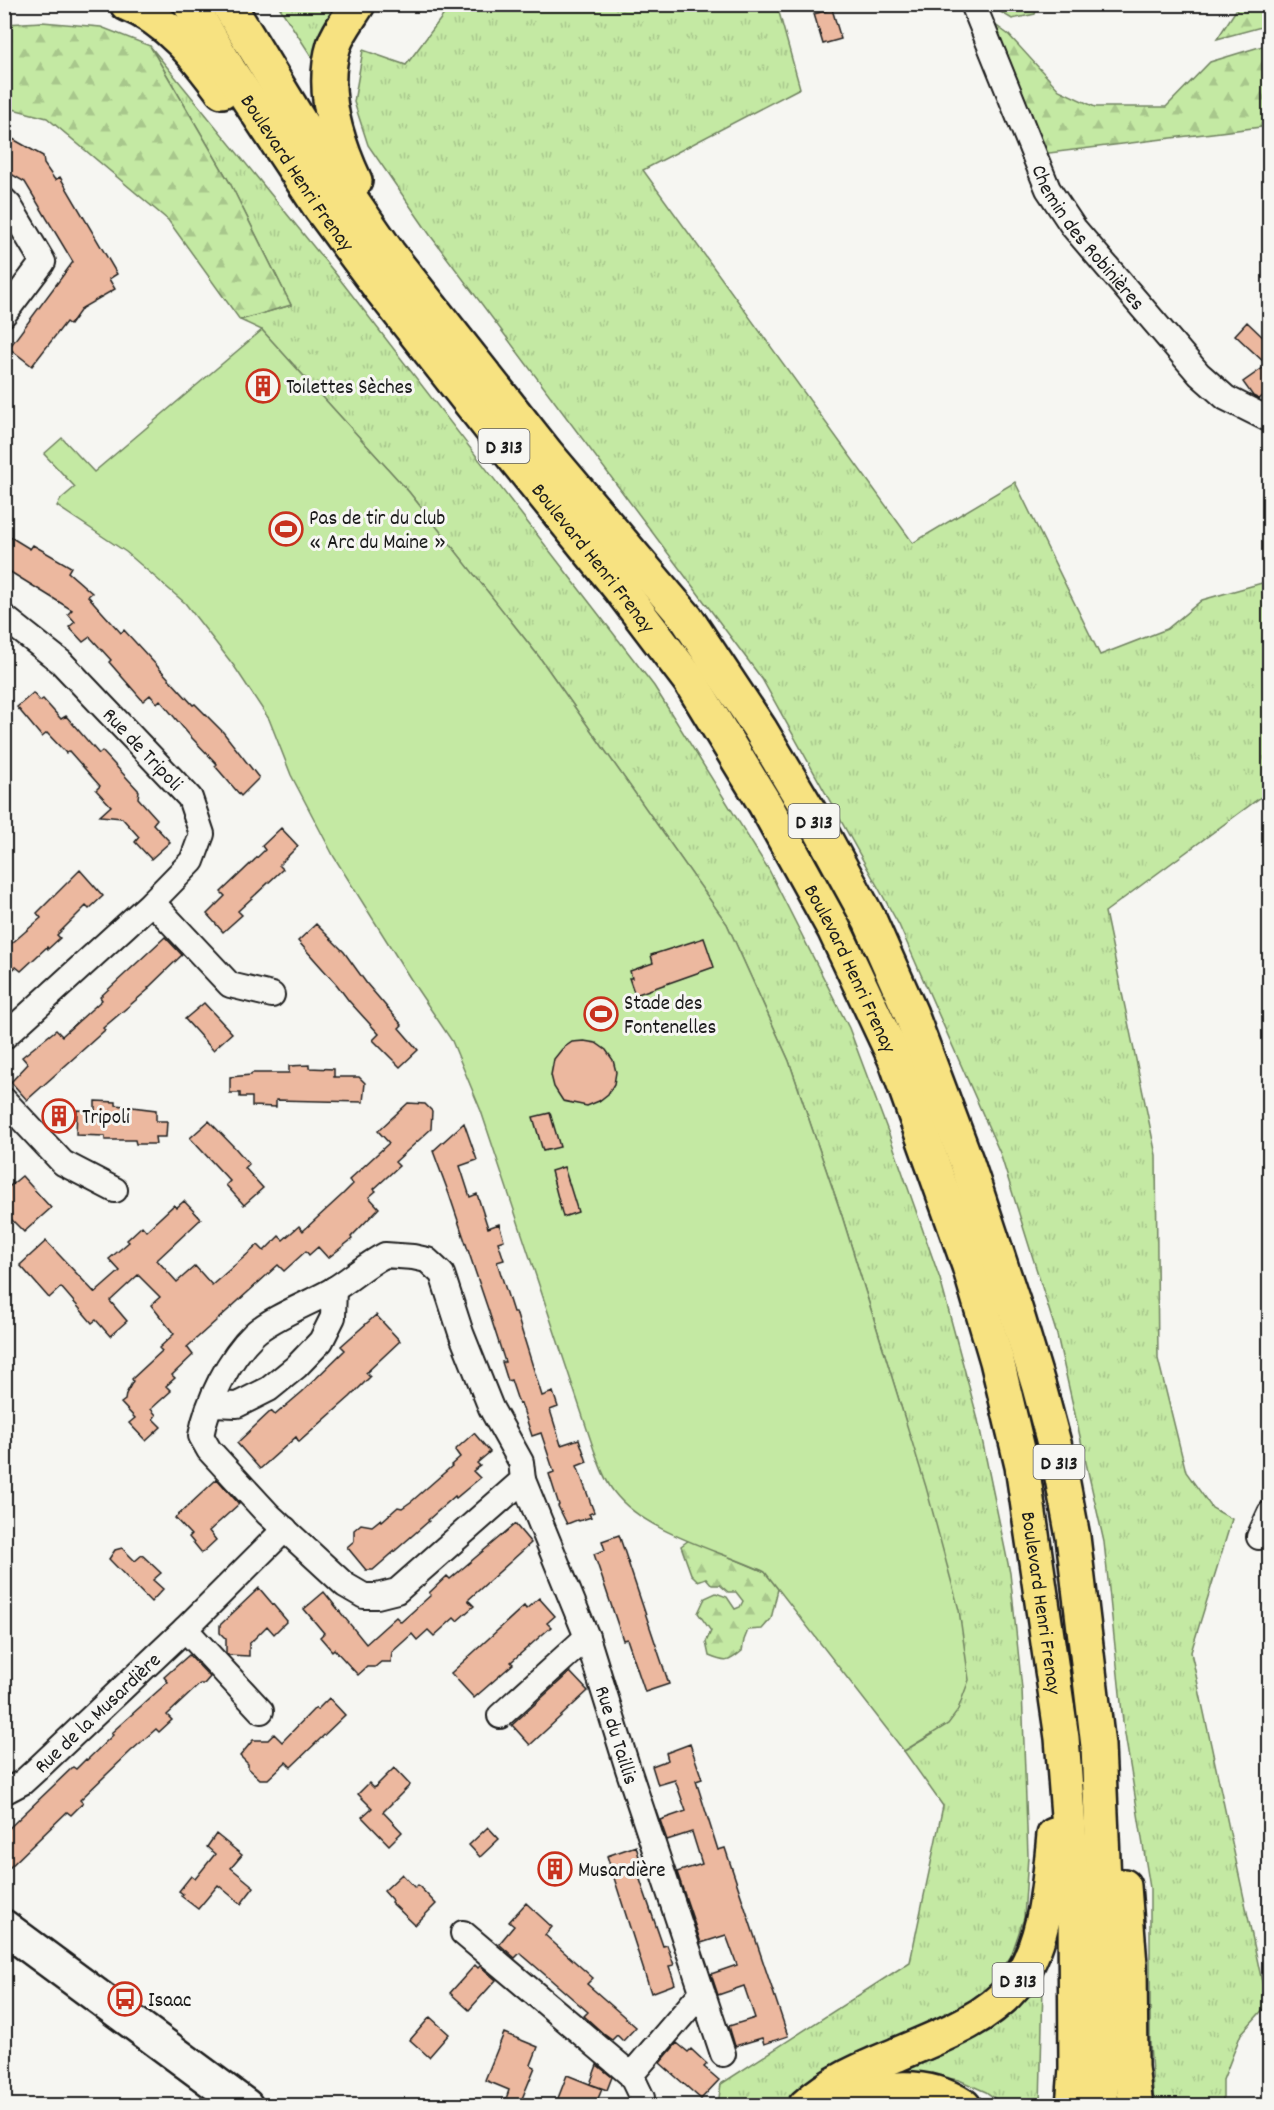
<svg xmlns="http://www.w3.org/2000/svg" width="1274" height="2110" font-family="Dekko,sans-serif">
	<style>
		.grass { fill: url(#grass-tufts); stroke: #708260; stroke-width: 1.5 }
		.forest { fill: url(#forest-firs); stroke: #708260; stroke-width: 1.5 }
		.park { fill: #c4e9a3; stroke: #708260; stroke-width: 1.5 }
		.building { fill: #ecb89f; stroke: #1c1c1c; stroke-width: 1.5 }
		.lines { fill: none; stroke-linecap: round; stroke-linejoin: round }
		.street-casing { stroke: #1c1c1c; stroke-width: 28 }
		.secondary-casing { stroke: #1c1c1c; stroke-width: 38 }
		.highway-casing { stroke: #1c1c1c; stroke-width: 38 }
		.street { stroke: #f6f6f2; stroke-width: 24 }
		.secondary { stroke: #f6f6f2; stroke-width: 33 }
		.highway { stroke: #f7e281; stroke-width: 33 }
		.labels { text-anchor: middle; stroke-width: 6; stroke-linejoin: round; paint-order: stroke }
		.shield { fill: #f6f6f2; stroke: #5d5d5c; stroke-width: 1.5 }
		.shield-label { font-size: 20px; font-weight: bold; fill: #1c1c1c }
		.street-label { font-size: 21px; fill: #1c1c1c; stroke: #f6f6f2 }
		.poi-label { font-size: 21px; fill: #1c1c1c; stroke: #f6f6f2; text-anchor: start }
	</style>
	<defs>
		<pattern id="grass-tufts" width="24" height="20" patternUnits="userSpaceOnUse" patternTransform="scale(1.5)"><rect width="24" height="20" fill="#c4e9a3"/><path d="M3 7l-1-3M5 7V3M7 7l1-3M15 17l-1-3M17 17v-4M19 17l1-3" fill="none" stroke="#a8c78c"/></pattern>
		<pattern id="forest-firs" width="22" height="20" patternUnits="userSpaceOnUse" patternTransform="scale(1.5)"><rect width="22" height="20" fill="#c4e9a3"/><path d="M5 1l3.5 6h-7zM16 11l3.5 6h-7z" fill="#a8c78c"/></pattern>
	</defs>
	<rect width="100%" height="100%" fill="#f6f6f2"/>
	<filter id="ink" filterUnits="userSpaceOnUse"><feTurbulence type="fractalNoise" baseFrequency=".0167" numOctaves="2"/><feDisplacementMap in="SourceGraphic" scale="12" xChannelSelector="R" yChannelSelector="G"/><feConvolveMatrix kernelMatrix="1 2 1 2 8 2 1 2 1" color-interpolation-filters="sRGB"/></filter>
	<g filter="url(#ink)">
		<path class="grass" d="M278,5H339L319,68Z
			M451,5H777L800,88L643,170L913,543L1015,482L1100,655L1167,629L1202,600L1269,581V791L1105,912L1156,1155L1158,1359L1186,1472L1212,1508L1232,1519L1191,1652L1267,2005L1241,2034L1223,2080V2105H1154L1150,2043V1888L1123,1722L1104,1542L1057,1335L1000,1153L899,925L762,679L430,235L368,145L354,102L363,50L406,65Z
			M150,46L335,273L654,686L769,870L849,1028L890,1137L940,1279L978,1420L1010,1573L1022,1689L1028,1856L1024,1918L1011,1956L983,1998L809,2085L787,2105H718L721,2084L910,1962L943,1806L904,1751L933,1734L906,1423L842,1216L789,1061L727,924L540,658L409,492L262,330L240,320L291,305L230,183Z
			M1043,1985L1040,2105H1004L986,2092L959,2080L906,2071C922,2063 940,2057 956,2048C988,2031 1016,2008 1043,1985Z"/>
		<path class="forest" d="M1240,4L1269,5V25L1217,39Z
			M968,5L1009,35L1059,90L1095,107H1166L1210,62L1269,44V126L1033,155Z
			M991,5H1038L1035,14L1012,19L997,10Z
			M42,22L101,27L150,46L230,183L291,305L240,320L168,220L47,118L5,107V24Z
			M689,1540L765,1572L778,1589L771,1619L762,1629L748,1630L744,1640L742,1651C728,1663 726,1663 709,1656L706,1642L711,1631L698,1613L705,1598L716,1593L727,1597L735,1609L740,1607L743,1601L736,1592H728L720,1585H712L706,1578L698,1581L691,1574L681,1546Z"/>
		<path class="park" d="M262,330L409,492L540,658L727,924L789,1061L842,1216L926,1487L959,1610L969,1680L957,1712L948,1724L904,1751L765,1572C719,1550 645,1533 614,1492C605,1481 599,1464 594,1450L481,1111L452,1041L415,986L334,857L291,775L269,719L234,666L185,603L126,552L57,506L61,499L75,487L44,454L62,438L94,472Z"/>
		<path class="building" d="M832,9L841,39L823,44L814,14Z
			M4,134L43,156L44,164L55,180L60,177L117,274L109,279L115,289L82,308L70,325L66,322L32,366L9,348L73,262L25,182L4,170Z
			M1247,322L1269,343V391L1259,399L1253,396L1243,382L1267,365L1235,335Z
			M4,533L30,549L33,545L71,567L68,572L92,593L88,596L102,612L121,633L124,630L193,705L195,704L223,732L259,778L241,796L215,766L217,764L191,737L160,700L157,703L150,695L143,701L109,662L111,660L90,637L83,642L69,627L75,622L68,614L72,610L4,568Z
			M33,693L40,701L43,699L61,719L66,716L99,754L102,751L139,791L138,798L157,819L153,824L170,842L151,859L135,842L139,837L122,818L100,816L111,806L96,790L100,786L69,751L66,753L47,733L42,737L17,707Z
			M281,828L298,846L279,865L283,869L238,911L242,915L223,932L207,914L225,896L221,892L265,850L262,846Z
			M80,870L103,896L89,909L86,906L57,935L60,938L48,949L47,947L21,971L16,967L4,977V950L41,918L37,913Z
			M316,924L344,952L367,984L402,1025L399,1028L418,1050L400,1067L373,1040L379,1034L349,1001L337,985L298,941Z
			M165,937L182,955L148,988L149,989L103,1028L105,1030L27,1100L11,1082L28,1064L22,1057L56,1030L62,1036L102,1000L100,997Z
			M704,938L714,967L635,995L629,978H632L630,971L653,963L651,955Z
			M204,1003L232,1033L213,1050L185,1019Z
			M584,1041L596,1043L606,1050L613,1060L616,1072L614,1084L608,1094L599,1101L587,1106L563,1101L554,1087L551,1075L554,1059L562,1049L572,1042Z
			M309,1065V1068L334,1069V1077H359L365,1083L363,1102L276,1100V1107L252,1106V1097H240V1093H230V1077L251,1075L252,1073H289V1066Z
			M95,1101L116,1102V1105L156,1110V1121H167L166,1137H155L156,1144H136L135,1140H105V1136L76,1135L77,1110L95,1111Z
			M408,1103L425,1104L432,1111L431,1129L395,1162L399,1166L374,1189L376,1191L369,1197L379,1208L351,1237L352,1239L328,1258L318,1247L309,1255L306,1251L284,1271L278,1265L187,1347L193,1355L172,1375L175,1378L166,1386L171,1391L151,1409L156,1415L153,1419L161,1427L146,1441L129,1423L135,1418L121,1403L125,1400L126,1394L133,1381L132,1379L162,1351L159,1348L174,1334L151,1305L160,1297L138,1275L110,1301L127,1321L110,1336L96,1320L92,1323L61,1287L49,1298L20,1265L46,1241L95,1293L120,1271L109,1259L129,1242L127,1240L142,1226L146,1231L174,1205L176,1208L184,1201L201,1219L157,1260L177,1282L195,1266L212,1285L258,1245L264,1251L279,1236L283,1240L299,1226L303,1231L342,1195L353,1184L349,1180L389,1143L378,1131Z
			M550,1113L560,1147L543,1151L533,1117Z
			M209,1121L236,1149L249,1164L245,1168L263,1188L244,1205L226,1185L230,1181L190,1138Z
			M464,1123L477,1160L460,1166L470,1197L477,1194L488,1228L499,1224L504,1240L498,1242L504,1260L497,1262L513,1312H516L542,1396L553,1392L558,1407L550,1410L561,1445L579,1439L587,1462L577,1466L594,1512L589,1514L591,1517L579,1521L577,1520L567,1524L558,1506L559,1505L549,1474L554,1472L541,1433L532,1436L521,1403L519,1404L511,1380L508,1381L502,1362H505L489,1312L449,1194L433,1151Z
			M564,1167L578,1212L563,1217L551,1171Z
			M22,1176L51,1208L24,1232L4,1212V1191Z
			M376,1315L400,1341L366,1373L370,1377L350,1397L299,1442L296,1437L260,1469L237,1443L271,1411L275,1415L302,1392L345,1350L341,1346Z
			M474,1433L490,1452L477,1463L480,1466L473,1471L480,1478L456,1498L455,1496L428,1520L429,1521L373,1570H366L347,1547L354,1541V1530L361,1524L372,1526L381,1519L382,1521L398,1507L402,1508L412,1501L452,1466L451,1465L460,1457L455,1450Z
			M217,1479L239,1504L209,1531L216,1540L202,1553L189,1537L191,1535L175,1518Z
			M515,1524L531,1543L468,1600L474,1606L457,1621L454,1618L434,1636L428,1630L417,1640L412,1634L392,1652L391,1662H381L375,1667H367L358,1675L334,1649L332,1651L320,1637L324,1633L304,1609L324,1592L366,1644L396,1617L401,1622L431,1595L429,1593L447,1576L450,1579Z
			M619,1535L669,1684L645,1692L627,1639L623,1640L594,1554L605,1550L602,1541Z
			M122,1548L135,1561L142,1555L161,1573L153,1580L163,1589L151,1602L109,1559L115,1550Z
			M259,1588L287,1621L274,1634L267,1626L249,1644V1656L228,1655L226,1653V1639L220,1633V1625Z
			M539,1598L555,1616L547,1623L551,1627L511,1662L513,1664L474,1698L451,1673L524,1606L526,1609Z
			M189,1655L210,1677L204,1684H200L167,1715L172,1720L159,1732L156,1729L131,1751L80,1800L83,1803L71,1815L67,1812L4,1873V1833L73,1767L76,1769L86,1759L87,1760L113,1735L111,1733L168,1682L164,1677Z
			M570,1672L588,1691L530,1745L512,1725Z
			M329,1698L345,1715L291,1767L286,1762L268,1779H260L248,1768V1764L240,1756L253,1740H268L274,1734L282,1742L315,1708L317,1710Z
			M690,1744L702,1779L696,1781L718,1850L725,1848L788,2036L764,2044L762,2038L735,2046L729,2026L755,2018L744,1986L718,1995L711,1974L737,1965L726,1935L701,1943L677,1872L702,1864L692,1832L667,1840L660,1820L686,1811L675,1780L658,1785L652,1766L668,1760L666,1753Z
			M394,1768L410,1785L383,1812L402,1832L389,1845L362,1817L372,1808L358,1794L369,1783L374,1788Z
			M488,1827L499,1839L480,1857L469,1845Z
			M216,1834L242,1855L231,1868L254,1887L241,1904L218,1885L198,1909L181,1896L183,1894L179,1891L191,1876L195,1879L215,1854L207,1847Z
			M636,1846L641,1864L635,1865L663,1946L667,1945L674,1965L669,1966L675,1984L651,1993L607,1856Z
			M402,1874L415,1888L418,1885L436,1904L415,1925L391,1902L392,1900L384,1891Z
			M526,1903L552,1927L545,1935L593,1978L587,1984L636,2027L623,2041L617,2035L612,2040L605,2035L584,2016L588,2012L520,1953L515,1958L499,1944L514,1926L509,1922Z
			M475,1965L478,1968L480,1966L496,1980L469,2010L450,1993Z
			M430,2017L449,2034L429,2057L410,2040Z
			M504,2033L538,2047L531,2065L535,2067L519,2106L505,2102L509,2090L485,2080Z
			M677,2043L688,2052L691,2049L707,2064L704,2067L719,2080L701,2099L660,2063Z
			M597,2065L612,2077L607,2090L590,2084Z
			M567,2075L602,2089L595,2106H555Z"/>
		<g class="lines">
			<defs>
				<g id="street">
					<path id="s1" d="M973,4L1048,189L1074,228L1199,374L1226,398L1270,420"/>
					<path d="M4,200L9,205L43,262L4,314"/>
					<path id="s2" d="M4,617L61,662L190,798L202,834L192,861L152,902L4,1037"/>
					<path d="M152,902L230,985L272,995"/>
					<path d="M4,1100L63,1163L115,1190"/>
					<path d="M385,1255L413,1257L427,1260L442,1274L461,1333L491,1408L521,1462L523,1480L397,1591L377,1596H364L345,1585L268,1514L209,1450L201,1436C207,1402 229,1358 254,1334C271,1318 310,1303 331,1291C350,1280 365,1265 385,1255Z"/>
					<path d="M212,1404L237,1405L269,1389L296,1367L321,1341L333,1317L334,1289"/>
					<path id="s3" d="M523,1480L587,1637L628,1769L723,2054"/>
					<path d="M1259,1537L1270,1513"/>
					<path d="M185,1629L261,1711"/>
					<path d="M500,1716L587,1637"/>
					<path id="s4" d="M4,1792L23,1782L35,1771L185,1629L285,1529"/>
					<path d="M463,1933L631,2075L642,2098L639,2106"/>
					<path d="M631,2075L702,1992"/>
				</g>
				<path id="secondary" d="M4,1927L246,2106"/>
				<g id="highway">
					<path d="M127,4C168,20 197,57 222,91"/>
					<path id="s5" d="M190,4L229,70L321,209L379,287L498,438L620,589L690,681L765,804L834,929L895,1059L969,1266L997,1361L1022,1466L1062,1738L1075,1906L1076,2069L1073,2106"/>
					<path d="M228,4L317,150L389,254L547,454L687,619L760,729L822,833L870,921L911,1014L967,1163L1016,1311L1039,1387L1059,1462L1073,1537L1098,1746L1105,1904L1101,2106"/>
					<path d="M355,181C336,140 320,90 334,45C339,31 350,17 358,4"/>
					<path d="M1124,1886L1130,1965L1131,2067L1136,2106"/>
					<path d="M805,2106C831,2082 864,2068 896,2055C935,2038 985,2021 1013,1987C1046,1947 1049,1884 1054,1835"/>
					<path d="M843,2106C880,2084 927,2082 964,2106"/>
				</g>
			</defs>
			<use href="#street" class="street-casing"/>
			<use href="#secondary" class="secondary-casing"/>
			<use href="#highway" class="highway-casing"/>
			<use href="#street" class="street"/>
			<use href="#secondary" class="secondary"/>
			<use href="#highway" class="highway"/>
		</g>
	</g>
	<defs>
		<symbol id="building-ring" viewBox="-11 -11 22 22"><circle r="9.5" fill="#f6f6f2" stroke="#c8321e" stroke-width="1.5"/><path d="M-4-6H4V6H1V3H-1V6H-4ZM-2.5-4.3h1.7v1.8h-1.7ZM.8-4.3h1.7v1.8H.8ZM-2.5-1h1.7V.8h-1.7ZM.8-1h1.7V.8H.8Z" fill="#c8321e"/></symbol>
		<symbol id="stadium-ring" viewBox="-11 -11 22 22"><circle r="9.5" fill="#f6f6f2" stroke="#c8321e" stroke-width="1.5"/><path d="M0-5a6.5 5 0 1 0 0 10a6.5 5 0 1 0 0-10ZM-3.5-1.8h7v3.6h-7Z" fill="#c8321e"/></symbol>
		<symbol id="bus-ring" viewBox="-11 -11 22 22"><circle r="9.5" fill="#f6f6f2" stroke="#c8321e" stroke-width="1.5"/><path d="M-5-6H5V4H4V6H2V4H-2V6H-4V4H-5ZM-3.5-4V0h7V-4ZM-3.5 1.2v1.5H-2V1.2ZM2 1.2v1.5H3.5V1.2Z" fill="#c8321e"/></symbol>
	</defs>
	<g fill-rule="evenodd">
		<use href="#building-ring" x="244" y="367" width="38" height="38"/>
		<use href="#stadium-ring" x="267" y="510" width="38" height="38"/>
		<use href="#stadium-ring" x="582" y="995" width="38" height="38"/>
		<use href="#building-ring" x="40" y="1097" width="38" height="38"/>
		<use href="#building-ring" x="536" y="1850" width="38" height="38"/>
		<use href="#bus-ring" x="106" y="1980" width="38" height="38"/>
	</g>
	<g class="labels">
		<g class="shield">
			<rect x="478.5" y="429" width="51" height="34" rx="4.5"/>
			<rect x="788.5" y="804" width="51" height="34" rx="4.5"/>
			<rect x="1033.5" y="1445" width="51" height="34" rx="4.5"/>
			<rect x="992.5" y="1963" width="51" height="34" rx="4.5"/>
		</g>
		<g class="shield-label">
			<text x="504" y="453">D 313</text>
			<text x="814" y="828">D 313</text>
			<text x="1059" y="1469">D 313</text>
			<text x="1018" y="1987">D 313</text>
		</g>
		<g class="street-label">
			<text dy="7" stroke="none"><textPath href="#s5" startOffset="200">Boulevard Henri Frenay</textPath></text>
			<text dy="7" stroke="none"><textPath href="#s1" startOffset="262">Chemin des Robinières</textPath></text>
			<text dy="7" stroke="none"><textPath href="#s5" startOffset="686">Boulevard Henri Frenay</textPath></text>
			<text dy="7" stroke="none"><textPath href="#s2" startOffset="192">Rue de Tripoli</textPath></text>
			<text dy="7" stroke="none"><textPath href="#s5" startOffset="1172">Boulevard Henri Frenay</textPath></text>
			<text dy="7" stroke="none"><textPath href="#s5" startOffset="1838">Boulevard Henri Frenay</textPath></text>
			<text dy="7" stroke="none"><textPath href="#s4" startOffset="123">Rue de la Musardière</textPath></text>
			<text dy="7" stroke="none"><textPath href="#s3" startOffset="272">Rue du Taillis</textPath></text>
		</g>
		<g class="poi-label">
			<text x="286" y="393">Toilettes Sèches</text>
			<text x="309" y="524">Pas de tir du club<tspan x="309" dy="24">« Arc du Maine »</tspan></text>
			<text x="624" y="1009">Stade des<tspan x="624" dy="24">Fontenelles</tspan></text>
			<text x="82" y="1123">Tripoli</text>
			<text x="578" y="1876">Musardière</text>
			<text x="148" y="2006">Isaac</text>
		</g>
	</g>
	<rect width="1274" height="2110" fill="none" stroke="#f6f6f2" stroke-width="24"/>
	<rect x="12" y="12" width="1250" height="2086" fill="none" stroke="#1c1c1c" stroke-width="2" filter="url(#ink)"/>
</svg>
